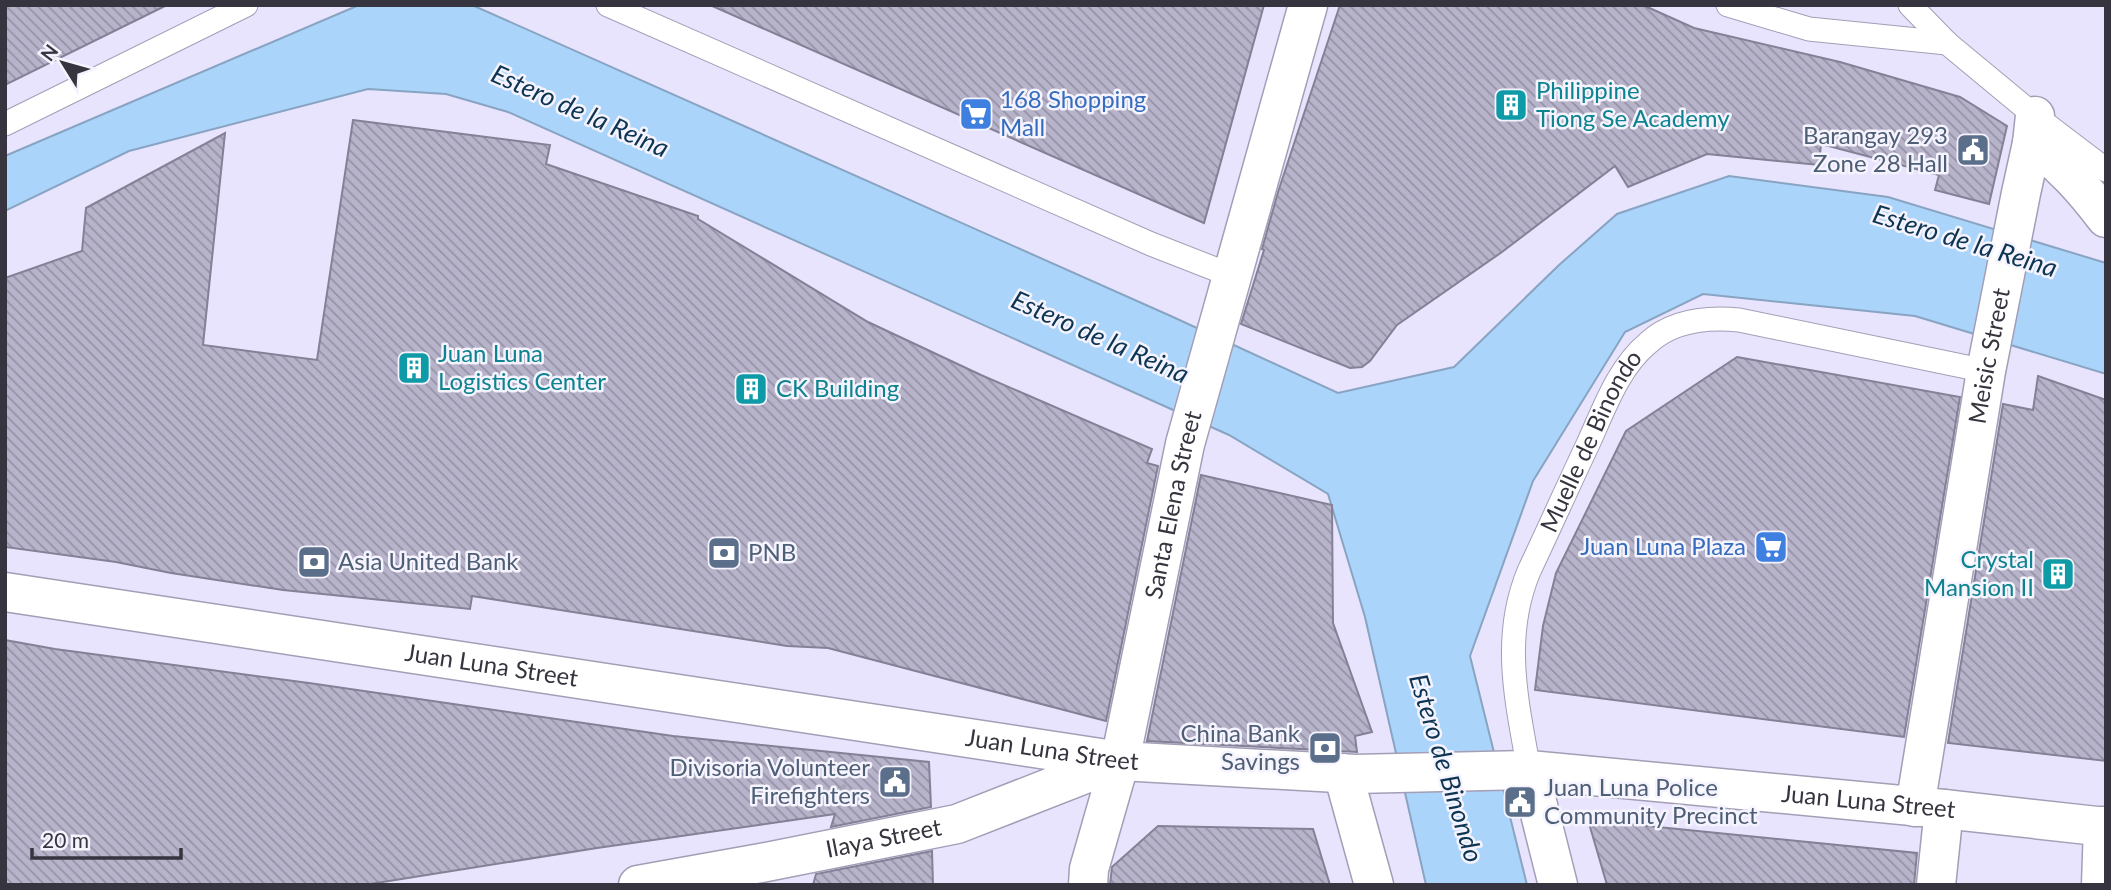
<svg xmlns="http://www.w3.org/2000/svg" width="2111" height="890" font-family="Lato,sans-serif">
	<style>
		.water { fill: #abd4fa; stroke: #88a4c2; stroke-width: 2 }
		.building { fill: url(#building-back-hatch); stroke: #848096; stroke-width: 2 }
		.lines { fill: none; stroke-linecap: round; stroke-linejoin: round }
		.service-casing { stroke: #a39eb5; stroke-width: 25 }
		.minor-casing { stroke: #a39eb5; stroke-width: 41 }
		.path { stroke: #a8a4b8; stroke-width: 4.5; stroke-dasharray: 7 3.5; stroke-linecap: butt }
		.service { stroke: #fff; stroke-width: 23 }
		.minor { stroke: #fff; stroke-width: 38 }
		.labels { text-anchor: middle; stroke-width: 5; stroke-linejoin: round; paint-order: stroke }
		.culture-label { font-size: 24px; fill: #0d838f; stroke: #f5f4fe; text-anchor: start }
		.shop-label { font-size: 24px; fill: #366cbe; stroke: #f5f4fe; text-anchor: start }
		.service-label { font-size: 24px; fill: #4e5e75; stroke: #f5f4fe; text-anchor: end }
		.street-label { font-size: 24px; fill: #36343e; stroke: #f5f4fe }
		.water-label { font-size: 26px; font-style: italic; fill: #0d3452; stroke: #f5f4fe }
	</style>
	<defs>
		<pattern id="building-back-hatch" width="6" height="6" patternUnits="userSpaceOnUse" patternTransform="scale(1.75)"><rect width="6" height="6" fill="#b7b3ca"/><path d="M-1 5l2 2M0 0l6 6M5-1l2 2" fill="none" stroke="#9692a5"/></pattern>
	</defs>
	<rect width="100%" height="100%" fill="#e9e4fd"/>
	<path class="water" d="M359,5H472L1173,317L1338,393L1454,367L1559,265L1617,214L1729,176L1888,197L2106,263V374L1915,316L1703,294L1625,332L1533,481L1470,656L1527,885H1426L1365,617L1328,494L1229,435L508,112L446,94L368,89L129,151L5,211V156Z"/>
	<path class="building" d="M5,5H167L5,85Z
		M710,5H1264L1204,223Z
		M1340,5H1643L1694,28L1840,62L1960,97L2007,126L1989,204L1935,190L1939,175L1821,144L1819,165L1707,154L1628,187L1615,166L1502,252L1397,325L1370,361L1362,367L1350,368L1241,324L1264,250L1262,249L1278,192Z
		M353,120L550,145L546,164L698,216V219L868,322L981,375L1152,449L1147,463L1158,466L1106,721L828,648L787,646L472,596L470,609L283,590L171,573L116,562L5,547V278L82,251L86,208L225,133L203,345L317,360Z
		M1737,357L1960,397L1904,737L1535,690L1543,626L1556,573L1626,431Z
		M2038,376L2106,400V761L1948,743L2003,404L2033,410Z
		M1201,475L1332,505L1333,623L1372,732L1355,736L1357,752L1147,741Z
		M5,640L55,649L309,683L673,736L929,762L931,807L831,827L835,814L597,848L364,885H5Z
		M1588,820L1917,853L1914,885H1607Z
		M1158,826L1313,829L1330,885H1110L1112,867Z
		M932,851L933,885H813L816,874Z"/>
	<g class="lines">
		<defs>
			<g id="service">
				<path d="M608,5L1151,244L1233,276"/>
				<path d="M1728,5L1809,29L1947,43"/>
				<path d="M1910,5L1947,43L2035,116L2106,170"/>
				<path d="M5,124L246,5"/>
				<path id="s1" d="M1529,770C1517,702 1501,638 1529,571C1549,529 1568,486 1588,444C1604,409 1618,368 1648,343C1673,320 1707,317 1739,320L1986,371"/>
			</g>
			<g id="minor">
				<path d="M2032,143C2062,164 2084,189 2106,218"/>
				<path id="s2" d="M5,592L1120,761L1355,774L1529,770L1944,809L2106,827"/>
				<path d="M1529,770L1558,885"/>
				<path d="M1343,773L1374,885"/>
				<path id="s3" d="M1915,807L1986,371L2021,193L2032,143L2035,116"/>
				<path id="s4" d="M638,885L761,863L957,824L1118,761"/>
				<path id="s5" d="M1088,885L1089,869L1120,761L1185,444L1308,5"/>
				<path d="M1936,885L1944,809"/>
				<path d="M2101,885L2103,826"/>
			</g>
		</defs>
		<use href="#service" class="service-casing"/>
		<use href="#minor" class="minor-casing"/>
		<path class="path" d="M843,802L844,765"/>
		<use href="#service" class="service"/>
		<use href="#minor" class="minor"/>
	</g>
	<defs>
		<symbol id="building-square" viewBox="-11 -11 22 22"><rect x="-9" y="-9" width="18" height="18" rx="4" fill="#0f9aa8" stroke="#f5f4fe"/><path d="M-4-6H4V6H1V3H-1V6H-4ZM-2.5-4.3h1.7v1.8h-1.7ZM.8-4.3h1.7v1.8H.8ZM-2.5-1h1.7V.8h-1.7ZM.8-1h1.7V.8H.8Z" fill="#fff"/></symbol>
		<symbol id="supermarket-square" viewBox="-11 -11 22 22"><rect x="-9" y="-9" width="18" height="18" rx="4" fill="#3f7fe0" stroke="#f5f4fe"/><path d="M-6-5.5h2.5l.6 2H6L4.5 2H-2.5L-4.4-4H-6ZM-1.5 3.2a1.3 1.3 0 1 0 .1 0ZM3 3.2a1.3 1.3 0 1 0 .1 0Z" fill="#fff"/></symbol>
		<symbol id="civic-square" viewBox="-11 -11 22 22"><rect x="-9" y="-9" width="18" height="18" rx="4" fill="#5c6f8a" stroke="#f5f4fe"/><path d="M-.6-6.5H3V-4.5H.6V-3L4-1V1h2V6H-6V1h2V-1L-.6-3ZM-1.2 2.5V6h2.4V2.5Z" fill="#fff"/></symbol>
		<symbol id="bank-square" viewBox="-11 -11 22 22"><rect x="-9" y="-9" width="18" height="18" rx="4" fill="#5c6f8a" stroke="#f5f4fe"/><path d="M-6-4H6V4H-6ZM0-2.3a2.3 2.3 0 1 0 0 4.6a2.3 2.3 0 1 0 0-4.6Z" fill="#fff"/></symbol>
	</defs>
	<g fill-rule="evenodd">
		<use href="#building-square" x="1492" y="86" width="38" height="38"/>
		<use href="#supermarket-square" x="957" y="95" width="38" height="38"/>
		<use href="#civic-square" x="1954" y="131" width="38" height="38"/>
		<use href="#building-square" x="395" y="349" width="38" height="38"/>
		<use href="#building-square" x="732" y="370" width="38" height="38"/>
		<use href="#supermarket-square" x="1752" y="528" width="38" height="38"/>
		<use href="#bank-square" x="705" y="534" width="38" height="38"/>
		<use href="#bank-square" x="295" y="543" width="38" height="38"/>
		<use href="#building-square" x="2039" y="555" width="38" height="38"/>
		<use href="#bank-square" x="1306" y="729" width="38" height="38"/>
		<use href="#civic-square" x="876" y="763" width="38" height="38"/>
		<use href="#civic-square" x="1501" y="783" width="38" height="38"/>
	</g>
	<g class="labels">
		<g class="culture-label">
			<text x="1536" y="99">Philippine<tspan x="1536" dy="28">Tiong Se Academy</tspan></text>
			<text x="438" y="362">Juan Luna<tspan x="438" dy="28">Logistics Center</tspan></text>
			<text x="776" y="397">CK Building</text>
			<text x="2034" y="568" text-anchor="end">Crystal<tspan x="2034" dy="28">Mansion II</tspan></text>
		</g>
		<g class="shop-label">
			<text x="1000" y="108">168 Shopping<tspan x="1000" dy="28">Mall</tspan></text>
			<text x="1746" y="555" text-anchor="end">Juan Luna Plaza</text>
		</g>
		<g class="service-label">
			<text x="1948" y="144">Barangay 293<tspan x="1948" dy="28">Zone 28 Hall</tspan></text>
			<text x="748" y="561" text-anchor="start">PNB</text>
			<text x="338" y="570" text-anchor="start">Asia United Bank</text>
			<text x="1300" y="742">China Bank<tspan x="1300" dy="28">Savings</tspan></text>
			<text x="870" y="776">Divisoria Volunteer<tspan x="870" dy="28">Firefighters</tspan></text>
			<text x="1544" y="796" text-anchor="start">Juan Luna Police<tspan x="1544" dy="28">Community Precinct</tspan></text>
		</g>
		<g class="street-label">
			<text dy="8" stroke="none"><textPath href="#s3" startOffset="457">Meisic Street</textPath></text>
			<text dy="8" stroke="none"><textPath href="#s1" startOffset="346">Muelle de Binondo</textPath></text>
			<text dy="8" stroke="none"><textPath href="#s5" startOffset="390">Santa Elena Street</textPath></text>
			<text dy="8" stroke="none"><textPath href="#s2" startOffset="492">Juan Luna Street</textPath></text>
			<text dy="8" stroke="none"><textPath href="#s2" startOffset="1059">Juan Luna Street</textPath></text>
			<text dy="8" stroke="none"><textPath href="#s2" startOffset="1878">Juan Luna Street</textPath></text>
			<text dy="8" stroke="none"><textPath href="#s4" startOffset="250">Ilaya Street</textPath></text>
		</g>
		<g class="water-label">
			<text transform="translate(580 111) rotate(24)" y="9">Estero de la Reina</text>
			<text transform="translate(1965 241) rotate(17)" y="9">Estero de la Reina</text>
			<text transform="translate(1100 337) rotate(24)" y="9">Estero de la Reina</text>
			<text transform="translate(1446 768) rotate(73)" y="9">Estero de Binondo</text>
		</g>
	</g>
	<rect width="2111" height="890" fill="none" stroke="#36343e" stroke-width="14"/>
	<g transform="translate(63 63) rotate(307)" stroke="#f5f4fe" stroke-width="5" paint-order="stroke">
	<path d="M0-5L12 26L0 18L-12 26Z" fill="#36343e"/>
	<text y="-10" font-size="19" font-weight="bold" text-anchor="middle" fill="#36343e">N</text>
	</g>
	<path d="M32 848v10h149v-10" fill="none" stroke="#36343e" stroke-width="3.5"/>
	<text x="42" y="848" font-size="21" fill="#36343e" stroke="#f5f4fe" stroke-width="5" paint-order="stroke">20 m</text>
</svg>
